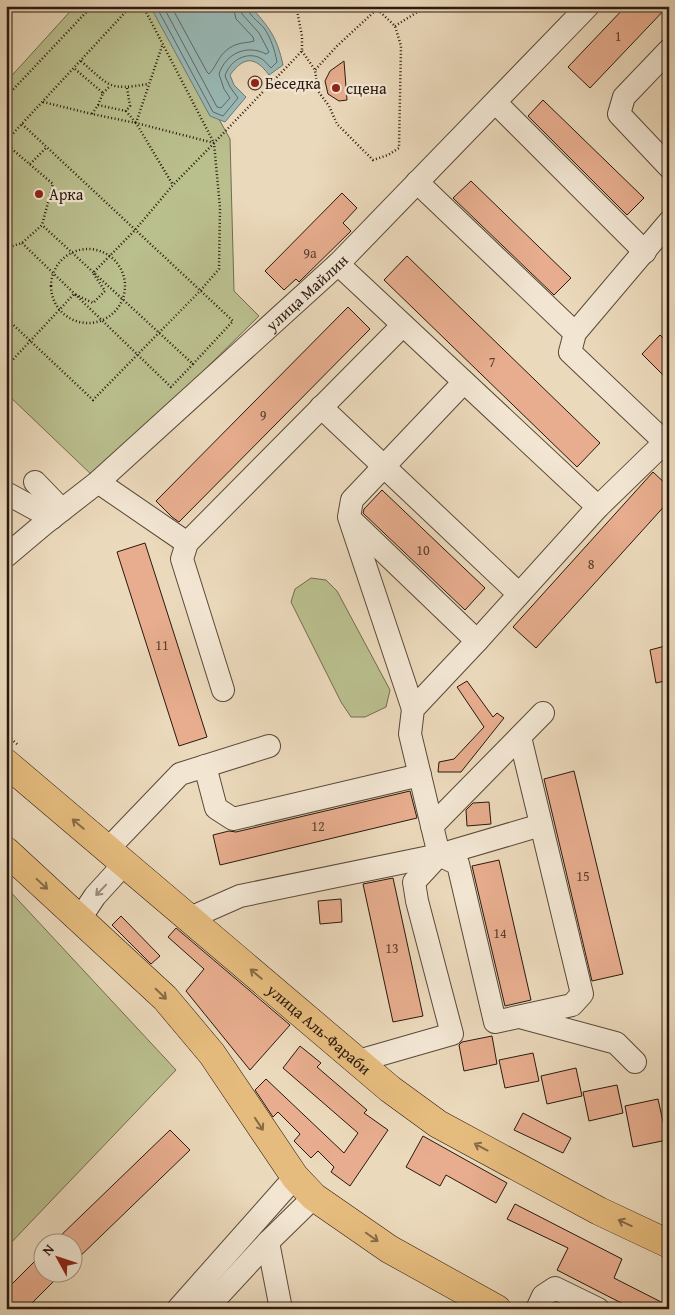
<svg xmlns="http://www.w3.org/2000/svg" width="675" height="1315" font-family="'Gentium Book Plus',serif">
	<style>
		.green { fill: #babf8e; stroke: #726c4e }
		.water { fill: #99b9b7; stroke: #6d7973 }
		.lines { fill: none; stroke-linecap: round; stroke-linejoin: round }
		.shore { stroke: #626962; stroke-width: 1 }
		.building { fill: #e7ad8e; stroke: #2a190e }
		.minor-casing { stroke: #5a4939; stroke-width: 24 }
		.major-casing { stroke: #2a190e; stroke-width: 29 }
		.path { stroke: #2a190e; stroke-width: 2.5; stroke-dasharray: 1 2.5; stroke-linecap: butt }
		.minor { stroke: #f2e6d3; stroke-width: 22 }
		.major { stroke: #e6bc7e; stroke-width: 28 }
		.oneway { stroke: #886a46 }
		.oneway2 { stroke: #988a7a }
		.poi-dot { fill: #8f2418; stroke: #f2e6d3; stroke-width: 2 }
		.labels { text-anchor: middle; stroke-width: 4.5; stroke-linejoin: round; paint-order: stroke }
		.number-label { font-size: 14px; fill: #593e2e }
		.poi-label { font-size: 16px; fill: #2a190e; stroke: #f2e6d3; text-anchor: start }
		.street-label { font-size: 16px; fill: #2a190e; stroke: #f2e6d3 }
	</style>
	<rect width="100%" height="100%" fill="#ebd9bb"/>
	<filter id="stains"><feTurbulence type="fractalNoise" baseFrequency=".004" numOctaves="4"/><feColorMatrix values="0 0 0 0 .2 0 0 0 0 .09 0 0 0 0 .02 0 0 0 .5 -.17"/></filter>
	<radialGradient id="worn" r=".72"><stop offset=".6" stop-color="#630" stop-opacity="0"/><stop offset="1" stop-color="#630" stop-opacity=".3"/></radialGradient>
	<path class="green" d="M75,6H156L230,139L234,291L259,316L95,478L6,393V82Z
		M311,578L326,580L337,591L390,690L386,707L365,717H351L341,702L291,602L295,589Z
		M6,887L176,1070L6,1248Z"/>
	<path class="water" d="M150,6H250C269,27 277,37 283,65L269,75C255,56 244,56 230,75L234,85L246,97L225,122L210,116Z"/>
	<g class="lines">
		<path class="shore" d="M156,6L213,112L223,116L238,98L230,87L225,76C229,62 244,52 258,57C264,59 267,64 271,68L277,62C275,51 271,38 264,28C258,21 248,15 247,6
			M163,6L217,107L221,108L230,98L224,89L219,74C226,53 247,44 266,54L269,52L259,33L242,14L240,6
			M171,6L207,72L209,74C219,63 218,53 235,45C242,42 249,43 254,41L253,37L236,19L233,6"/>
	</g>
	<path class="building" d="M626,6H668L590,88L568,67Z
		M344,61L347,100L339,101L328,94L325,81L330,71Z
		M248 83a7 7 0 1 1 14 0a7 7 0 1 1-14 0Z
		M543,100L644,198L627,215L528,116Z
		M471,181L571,278L554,295L453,198Z
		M342,193L357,208L343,223L351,231L299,282L296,279L284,290L265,271Z
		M407,256L600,443L577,467L384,280Z
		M348,307L370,329L179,522L172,517L156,501Z
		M660,335L669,344V381L642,354Z
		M653,472L669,487V501L536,648L513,627Z
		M382,490L485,588L465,610L363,513L364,509Z
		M145,543L207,737L179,746L117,552Z
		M669,645V680L656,683L650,650Z
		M467,681L493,717L497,713L504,718L461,772H438L439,762L454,759L484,727L457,687Z
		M574,771L623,974L592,981L544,779Z
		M410,791L417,818L220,865L213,835L229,831L236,832Z
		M489,802L491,824L467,826L466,810L473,803Z
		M499,860L531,1000L505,1006L472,866Z
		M393,878L423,1016L393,1022L363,884Z
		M341,899L342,922L320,924L318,901Z
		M121,916L160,956L151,964L112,925Z
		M176,928L290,1025L250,1070L186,991L204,969L168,937Z
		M492,1036L497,1064L464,1071L459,1045L462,1042Z
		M300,1046L321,1063L317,1067L367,1110L364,1113L388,1130L350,1186L331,1172L334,1167L318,1151L311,1158L294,1141L300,1134L278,1112L273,1117L255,1090L266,1079L344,1153L358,1133L283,1068Z
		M533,1053L539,1081L505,1088L499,1060Z
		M576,1068L582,1096L547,1104L541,1076Z
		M617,1085L623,1113L589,1121L583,1092Z
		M658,1099L667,1140L633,1147L625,1106Z
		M523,1113L571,1138L563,1153L514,1130Z
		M170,1130L190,1150L72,1264V1242H54Z
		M423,1136L507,1183L496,1203L446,1175L440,1186L406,1167Z
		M515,1204L622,1259L614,1278L669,1306V1309H633L557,1270L568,1248L507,1219Z
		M42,1254V1272H63L26,1309H6V1290Z"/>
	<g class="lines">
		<defs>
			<g id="minor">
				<path d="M669,50L624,97L619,114L669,167"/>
				<path d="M496,103L645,252"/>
				<path d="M417,182L575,333"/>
				<path d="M669,222L575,333L570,352L669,446"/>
				<path d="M338,264L598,507"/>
				<path d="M321,407L519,594"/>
				<path d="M35,482L62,510"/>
				<path d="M98,482L187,543"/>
				<path d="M6,493L52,518"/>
				<path d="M351,520L477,641"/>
				<path id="s1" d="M6,556L44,524L98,482L338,264L588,6"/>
				<path d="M223,690L182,559L187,543L403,325"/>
				<path d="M413,709L349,517L352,500L464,382"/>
				<path d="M205,766L216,808L233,819L420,775"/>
				<path d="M432,826L543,713"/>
				<path d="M108,849L180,774L269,746"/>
				<path d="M439,855L458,864L495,1022L572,1005L582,994L520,737"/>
				<path d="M190,918L240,896L439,855L541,825"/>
				<path d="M79,920L95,896L125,863"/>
				<path d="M523,1018L616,1043L635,1062"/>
				<path d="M358,1061L452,1034L417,901L414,882L439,855L410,734L413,709L477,641L598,507L665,442"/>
				<path d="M268,1242L281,1309"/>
				<path d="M178,1309L295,1177"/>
				<path d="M206,1309L268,1242L314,1197"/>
				<path d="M537,1309L543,1296L555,1288L598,1309"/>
			</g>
			<g id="major">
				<path id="s2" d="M6,763L390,1089L438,1124L599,1211L669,1244"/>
				<path d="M6,851L165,998L212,1054L295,1177L314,1197L389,1249L497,1309"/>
			</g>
		</defs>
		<use href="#minor" class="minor-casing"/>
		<use href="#major" class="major-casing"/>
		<path class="path" d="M395,26L427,6
			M162,46L136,123L173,185
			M302,51L315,70L318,91L329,106L337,124L373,160L388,155L399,148L401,46L395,26L377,9L337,46L315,70
			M81,61C110,86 108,91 148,84
			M75,69L103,93L98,105L92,114
			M127,88L130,106L126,111L136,123
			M103,93L110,86
			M6,97L92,6
			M43,102L92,114L136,123L214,143
			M98,105L126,111
			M22,124L233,321L193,364
			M6,141L131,6
			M6,144L53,184L42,225L22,243L6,248
			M30,164L47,147
			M22,243L171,387L193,364L42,225
			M51 286a37 37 0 1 1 74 0a37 37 0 1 1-74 0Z
			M6,318L93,400L200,291L219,269L220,208L214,143L302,51V36L296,6
			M6,367L74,294L93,303L105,291L93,273L135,230L173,185L214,143L143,6
			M6,734L18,745"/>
		<use href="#minor" class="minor"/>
		<use href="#major" class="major"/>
	</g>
	<defs><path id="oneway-shaft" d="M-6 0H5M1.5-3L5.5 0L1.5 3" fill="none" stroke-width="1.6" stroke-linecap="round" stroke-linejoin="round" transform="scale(1.25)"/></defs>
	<g class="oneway">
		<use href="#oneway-shaft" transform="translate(78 824) rotate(-140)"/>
		<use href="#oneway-shaft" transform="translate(42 884) rotate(43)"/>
		<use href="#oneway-shaft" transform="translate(256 974) rotate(-140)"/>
		<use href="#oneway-shaft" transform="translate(161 994) rotate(44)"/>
		<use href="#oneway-shaft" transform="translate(259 1124) rotate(56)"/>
		<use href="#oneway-shaft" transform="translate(481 1147) rotate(-152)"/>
		<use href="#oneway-shaft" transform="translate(625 1223) rotate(-155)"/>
		<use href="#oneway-shaft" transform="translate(372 1237) rotate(35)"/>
	</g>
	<use class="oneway2" href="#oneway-shaft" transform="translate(101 890) rotate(134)"/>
	<g class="poi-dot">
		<circle cx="255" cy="83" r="5"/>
		<circle cx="336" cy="88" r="5"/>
		<circle cx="39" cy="194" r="5"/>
	</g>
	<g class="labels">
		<g class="number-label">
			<text x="618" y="41">1</text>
			<text x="310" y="258">9а</text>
			<text x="492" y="367">7</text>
			<text x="263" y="420">9</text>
			<text x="423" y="555">10</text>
			<text x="591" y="569">8</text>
			<text x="162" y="650">11</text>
			<text x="318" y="831">12</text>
			<text x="583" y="881">15</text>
			<text x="500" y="938">14</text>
			<text x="392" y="953">13</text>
		</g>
		<g class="poi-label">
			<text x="265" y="89">Беседка</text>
			<text x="346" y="94">сцена</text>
			<text x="49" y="200">Арка</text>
		</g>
		<g class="street-label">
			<text dy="6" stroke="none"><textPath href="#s1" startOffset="400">улица Майлин</textPath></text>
			<text dy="6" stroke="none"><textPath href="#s2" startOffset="411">улица Аль-Фараби</textPath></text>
		</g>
	</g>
	<rect width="675" height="1315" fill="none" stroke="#ebd9bb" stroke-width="25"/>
	<rect x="8" y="8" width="660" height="1300" fill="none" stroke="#2a190e" stroke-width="2.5"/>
	<rect x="12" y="12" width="650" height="1290" fill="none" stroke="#2a190e"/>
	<g transform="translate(58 1258) rotate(310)"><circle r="24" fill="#f2e6d3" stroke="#a29484"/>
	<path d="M0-4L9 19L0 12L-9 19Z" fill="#8f2418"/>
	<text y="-8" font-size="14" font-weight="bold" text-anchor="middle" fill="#2a190e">N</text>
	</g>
	<rect width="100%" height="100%" filter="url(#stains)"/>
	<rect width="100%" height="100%" fill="url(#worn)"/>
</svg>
